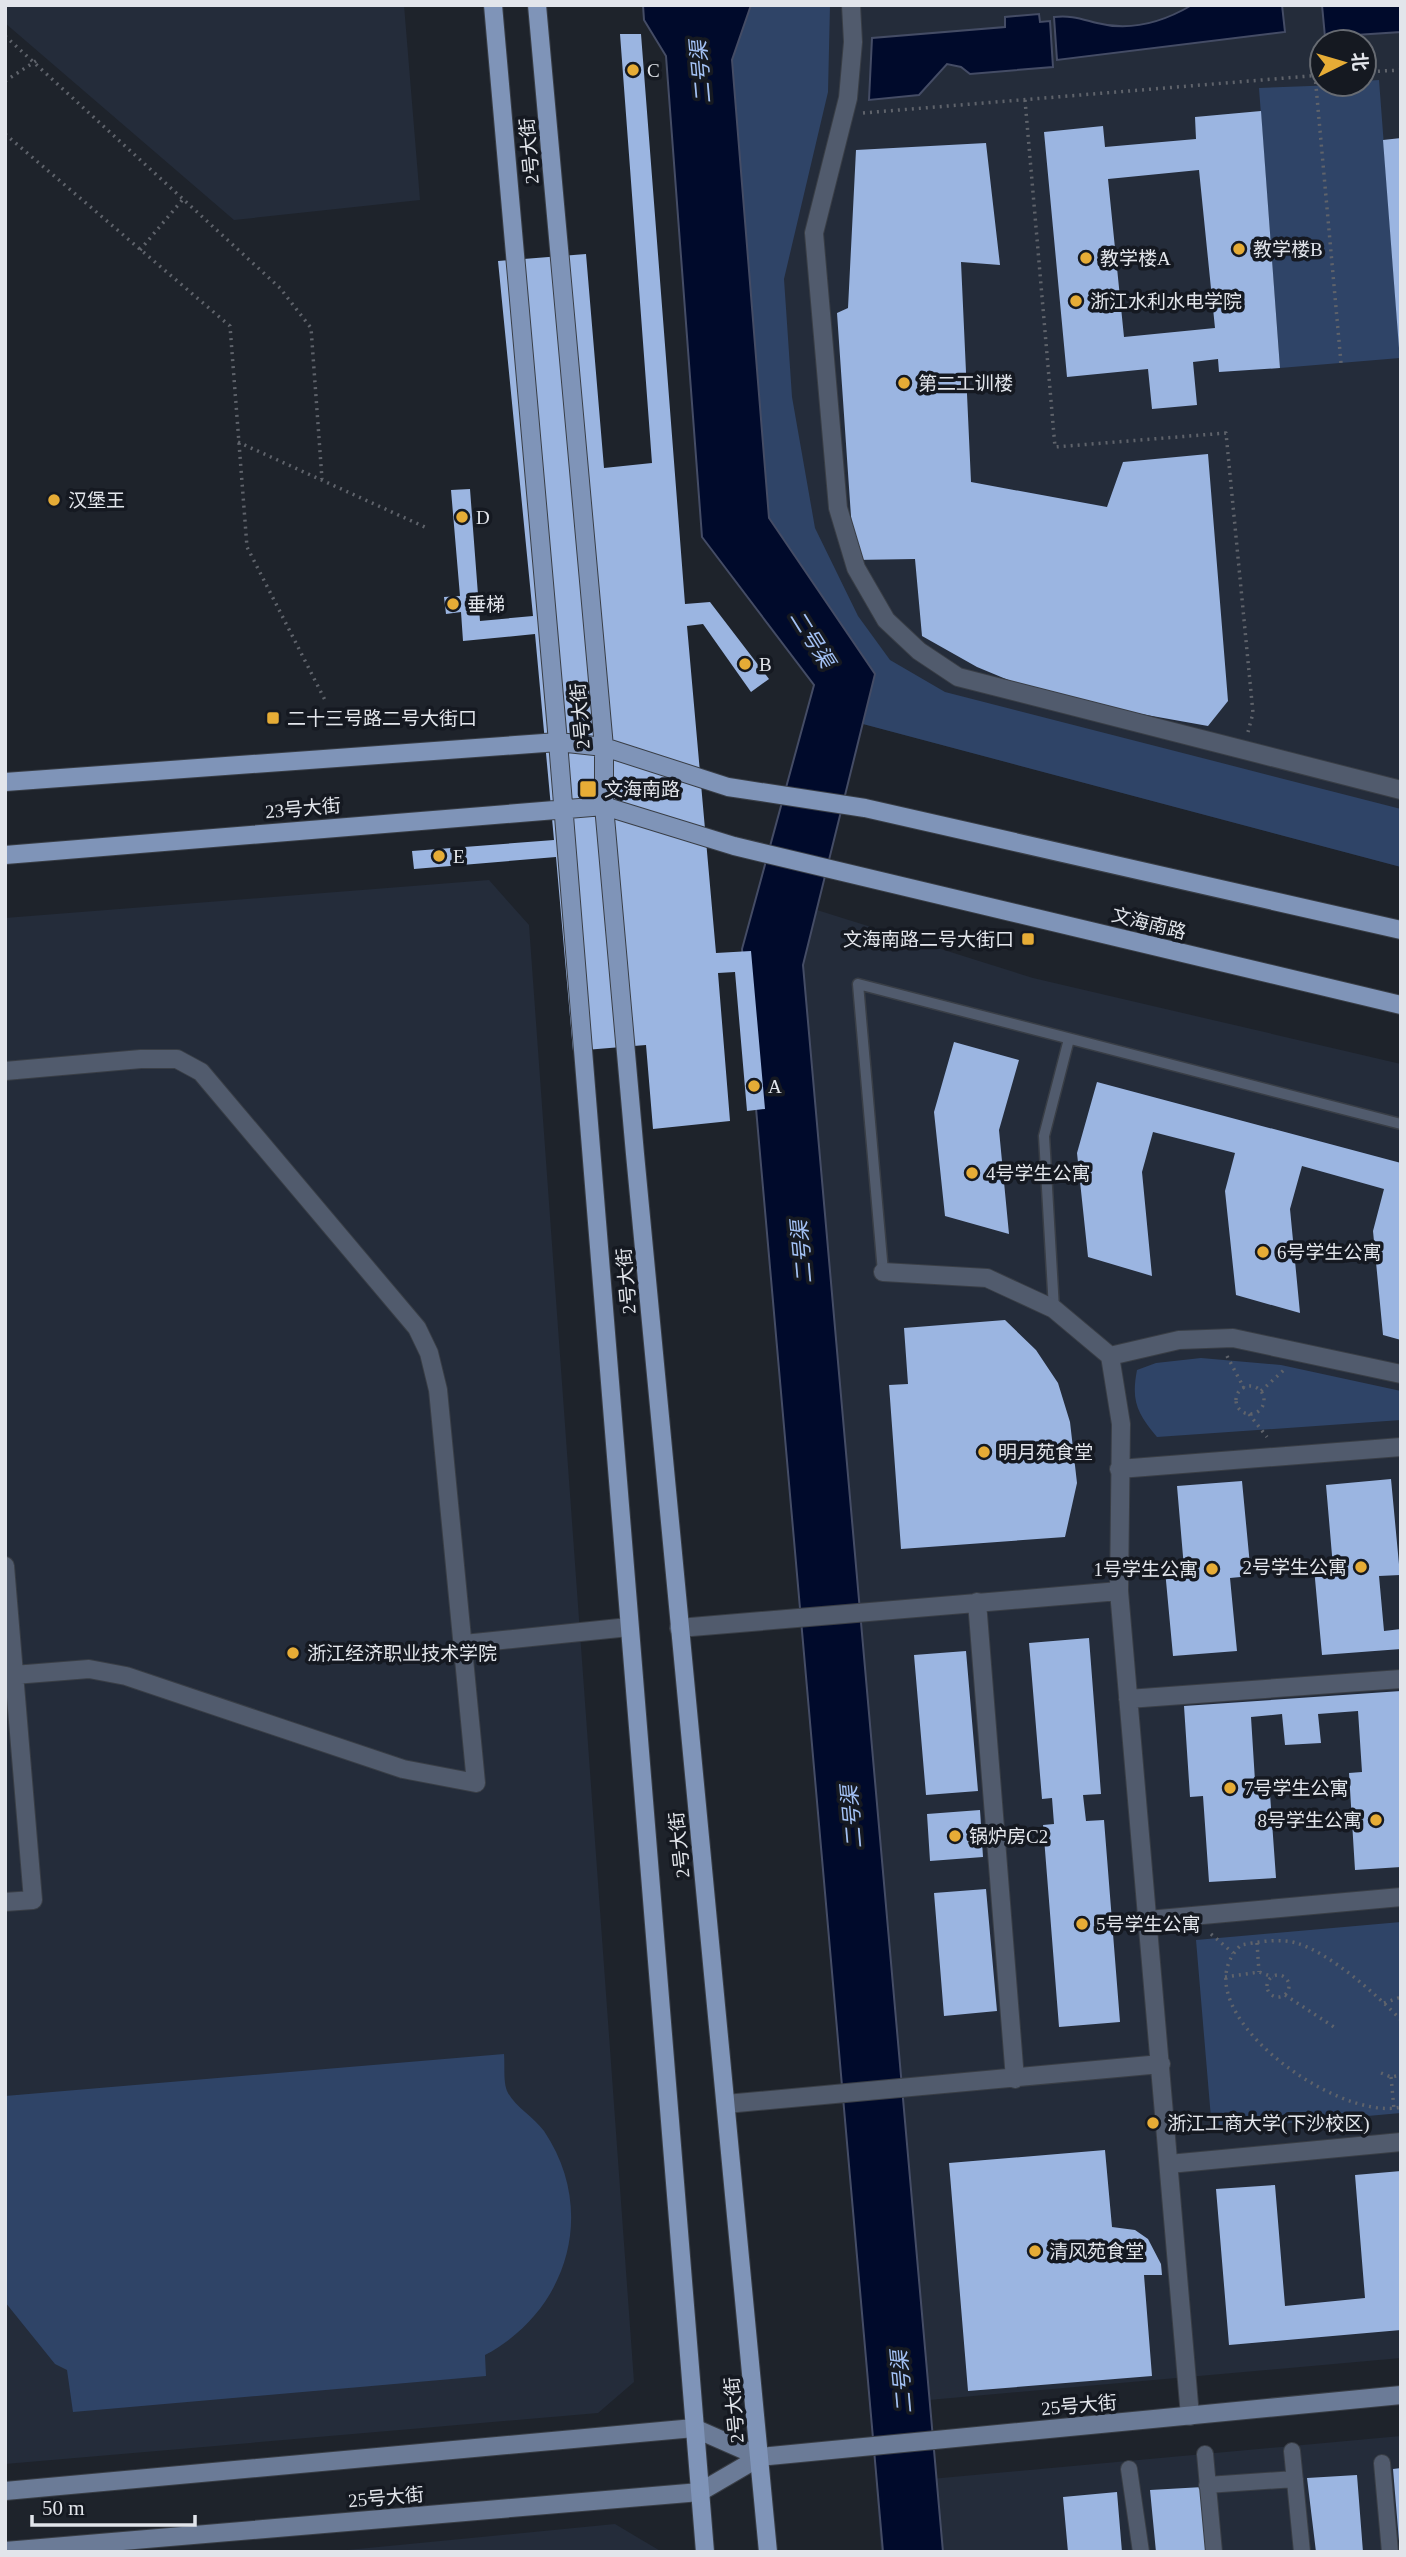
<svg xmlns="http://www.w3.org/2000/svg" width="1406" height="2557" font-family="'Times New Roman','Noto Sans SC',serif">
	<style>
		.built { fill: #242c3a; fill-rule: evenodd }
		.green { fill: #2f4467 }
		.water { fill: #000a2b; stroke: #444c65; stroke-width: 2 }
		.building { fill: #9bb5e1; fill-rule: evenodd }
		.lines { fill: none; stroke-linecap: round; stroke-linejoin: round }
		.service-casing { stroke: #393e46; stroke-width: 13 }
		.pedestrian-casing { stroke: #393e46; stroke-width: 18 }
		.minor-casing { stroke: #393e46; stroke-width: 20 }
		.secondary-casing { stroke: #393e46; stroke-width: 20 }
		.primary-casing { stroke: #393e46; stroke-width: 20 }
		.path { stroke: #5f636b; stroke-width: 3.5; stroke-dasharray: 2 5; stroke-linecap: butt }
		.service { stroke: #515b6d; stroke-width: 10 }
		.pedestrian { stroke: #515b6d; stroke-width: 16 }
		.minor { stroke: #515b6d; stroke-width: 18 }
		.secondary { stroke: #6b7b97; stroke-width: 18 }
		.primary { stroke: #7f94b8; stroke-width: 18 }
		.poi-dot { fill: #e6ac36; stroke: #151921; stroke-width: 2.5 }
		.labels { text-anchor: middle; stroke-width: 7; stroke-linejoin: round; paint-order: stroke }
		.poi-label { font-size: 19px; fill: #e2e5eb; stroke: #151921; text-anchor: start }
		.street-label { font-size: 19px; fill: #e2e5eb; stroke: #151921 }
		.water-label { font-size: 21px; font-style: italic; fill: #a4c2f5; stroke: #151921 }
	</style>
	<rect width="100%" height="100%" fill="#1e232b"/>
	<path class="built" d="M5,5H404L420,200L234,220L5,23Z
		M751,5H1401V867L863,724L875,673L769,519ZM1322,42H1364V84H1322Z
		M489,880L529,925L634,2382L598,2413L5,2464V918Z
		M817,910L1033,978L1401,1064V2358L929,2400L803,965Z
		M1401,2436V2552H881L876,2484Z
		M615,2524L662,2552H327Z"/>
	<path class="green" d="M751,5H830L828,92L784,279L792,397L815,528L858,616L890,660L945,692L1401,809V867L863,724L875,673L769,519L732,60Z
		M1379,80L1400,358L1280,368L1259,88L1364,84V81Z
		M1201,1358L1281,1365L1401,1391V1420L1157,1437C1137,1413 1131,1401 1137,1370L1156,1363Z
		M1401,1922V2113L1212,2130L1196,1940Z
		M504,2054C505,2065 503,2081 507,2091C514,2106 534,2117 544,2131C598,2211 568,2311 485,2355L486,2376L73,2412L67,2370L55,2364L5,2302V2096Z"/>
	<path class="water" d="M643,5H751L732,60L769,518L875,674L803,965L943,2552H883L742,949L814,685L702,537L666,56L644,20Z
		M1192,5H1282L1285,32L1057,60L1054,17C1071,15 1081,19 1097,23C1131,32 1163,22 1192,5Z
		M1322,5H1401V32L1325,37Z
		M1039,14L1040,22L1050,21L1053,67L970,74L961,67L947,64L919,95L869,100L872,38L1005,27V17Z"/>
	<path class="building" d="M620,34H641L685,604L710,602L769,679L751,692L703,624L687,626L716,953L751,951L765,1109L747,1111L735,972L718,973L730,1121L653,1129L646,1045L573,1051L556,857L414,869L412,851L554,840L535,634L463,641L461,612L446,614L444,597L460,596L451,490L470,489L480,621L533,616L498,261L586,254L604,468L652,463Z
		M1261,111L1280,368L1219,372L1218,359L1193,362L1197,405L1152,409L1148,369L1067,377L1044,132L1103,126L1105,147L1196,139L1195,117ZM1199,170L1215,328L1124,337L1108,179Z
		M1401,138V348H1399L1383,140Z
		M986,143L1000,265L961,262L971,482L1107,507L1123,462L1208,454L1228,701L1208,726L1052,698L977,667L922,636L915,559L854,560L837,313L848,308L856,150Z
		M954,1042L1019,1060L999,1130L1009,1234L945,1216L934,1112Z
		M1097,1082L1401,1163V1340L1383,1335L1373,1231L1384,1189L1302,1166L1290,1209L1300,1313L1236,1295L1225,1191L1235,1153L1153,1132L1142,1172L1152,1276L1088,1257L1077,1153Z
		M1005,1320L1036,1350L1058,1383L1070,1422L1077,1483L1065,1537L901,1549L889,1385L908,1384L904,1328Z
		M1391,1479L1400,1575L1379,1576L1384,1631L1401,1629V1649L1322,1655L1314,1568L1333,1567L1326,1485Z
		M1242,1481L1251,1576L1230,1578L1237,1651L1173,1656L1165,1570L1184,1568L1177,1486Z
		M1089,1638L1101,1794L1083,1795L1086,1821L1104,1820L1120,2022L1059,2027L1043,1825L1054,1824L1052,1798L1042,1799L1029,1643Z
		M966,1651L978,1791L926,1795L914,1655Z
		M1401,1691V1867L1355,1870L1349,1773L1362,1772L1358,1711L1318,1714L1321,1743L1285,1745L1282,1714L1251,1717L1255,1781L1269,1780L1276,1878L1209,1882L1203,1796L1190,1797L1184,1706Z
		M980,1810L983,1857L930,1861L927,1814Z
		M986,1889L997,2011L944,2016L934,1893Z
		M1105,2150L1112,2227L1135,2230L1148,2239L1161,2264L1162,2275H1144L1152,2376L968,2391L949,2163Z
		M1401,2171V2330L1229,2345L1216,2189L1275,2185L1285,2306L1365,2298L1355,2175Z
		M1401,2468V2541H1399L1393,2469Z
		M1357,2475L1363,2552H1316L1307,2478Z
		M1203,2487L1209,2552H1156L1150,2490Z
		M1117,2492L1122,2552H1068L1063,2497Z"/>
	<g class="lines">
		<defs>
			<path id="service" d="M883,1272L858,984L1401,1124
				M1054,1309L1044,1136L1069,1039"/>
			<path id="pedestrian" d="M1292,2451L1302,2552
				M1205,2454L1214,2552
				M1382,2463L1390,2552
				M1129,2469L1141,2552
				M1207,2485L1295,2479"/>
			<path id="minor" d="M851,5L853,42L848,98L814,233L838,508L856,568L886,620L919,651L958,677L1401,790
				M5,1071L141,1059H177L201,1072L417,1328L429,1353L438,1390L476,1783L403,1769L126,1676L89,1669L14,1675
				M883,1272L987,1278L1054,1309L1110,1356L1121,1424L1119,1591L1190,2416
				M1110,1356L1179,1340L1233,1338L1401,1374
				M1119,1469L1401,1447
				M5,1566L33,1900L5,1902
				M977,1602L1015,2079
				M679,1628L1119,1591
				M464,1644L629,1627
				M1128,1699L1401,1679
				M1148,1920L1401,1897
				M726,2104L1161,2064
				M1169,2164L1401,2142"/>
			<path id="secondary" d="M5,2491L694,2428L760,2457
				M5,2551L700,2492L760,2457L1401,2395"/>
			<path id="primary" d="M493,5L558,742L705,2552
				M537,5L604,747V806L635,1154L768,2552
				M5,782L558,742L604,747L728,787L865,808L1401,930
				M5,855L604,806L734,846L1401,1005"/>
		</defs>
		<use href="#service" class="service-casing"/>
		<use href="#pedestrian" class="pedestrian-casing"/>
		<use href="#minor" class="minor-casing"/>
		<use href="#secondary" class="secondary-casing"/>
		<use href="#primary" class="primary-casing"/>
		<path class="path" d="M5,36L280,288L311,328L322,479
			M1364,72L1401,70
			M1315,75L1341,363
			M5,81L36,61
			M1025,100L1055,447L1226,433L1253,713L1248,732
			M863,113L1322,75
			M5,134L230,326L247,547L325,700
			M140,250L184,198
			M238,442L427,528
			M1227,1356L1244,1388
			M1236 1400a14 14 0 1 1 28 0a14 14 0 1 1-28 0Z
			M1261,1391L1285,1369
			M1249,1414L1267,1437
			M1211,1934L1233,1953
			M1257,1943L1259,1972
			M1267 1986a11 11 0 1 1 22 0a11 11 0 1 1-22 0Z
			M1225,1977L1259,1972L1273,1977
			M1285,1995L1337,2029
			M1384,2003L1401,1997
			M1401,2020C1377,1995 1329,1952 1296,1943C1280,1938 1257,1942 1241,1945C1176,2007 1337,2123 1401,2107
			M1381,2073L1391,2077L1401,2075
			M1391,2077L1394,2109"/>
		<use href="#service" class="service"/>
		<use href="#pedestrian" class="pedestrian"/>
		<use href="#minor" class="minor"/>
		<use href="#secondary" class="secondary"/>
		<use href="#primary" class="primary"/>
	</g>
	<g class="poi-dot">
		<circle cx="633" cy="70" r="7"/>
		<circle cx="1239" cy="249" r="7"/>
		<circle cx="1086" cy="258" r="7"/>
		<circle cx="1076" cy="301" r="7"/>
		<circle cx="904" cy="383" r="7"/>
		<circle cx="54" cy="500" r="7"/>
		<circle cx="462" cy="517" r="7"/>
		<circle cx="453" cy="604" r="7"/>
		<circle cx="745" cy="664" r="7"/>
		<rect x="266" y="711" width="14" height="14" rx="3.5"/>
		<rect x="579" y="780" width="18" height="18" rx="3.5"/>
		<circle cx="439" cy="856" r="7"/>
		<rect x="1021" y="932" width="14" height="14" rx="3.5"/>
		<circle cx="754" cy="1086" r="7"/>
		<circle cx="972" cy="1173" r="7"/>
		<circle cx="1263" cy="1252" r="7"/>
		<circle cx="984" cy="1452" r="7"/>
		<circle cx="1361" cy="1567" r="7"/>
		<circle cx="1212" cy="1569" r="7"/>
		<circle cx="293" cy="1653" r="7"/>
		<circle cx="1230" cy="1788" r="7"/>
		<circle cx="1376" cy="1820" r="7"/>
		<circle cx="955" cy="1836" r="7"/>
		<circle cx="1082" cy="1924" r="7"/>
		<circle cx="1153" cy="2123" r="7"/>
		<circle cx="1035" cy="2251" r="7"/>
	</g>
	<g class="labels">
		<g class="poi-label">
			<text x="647" y="77">C</text>
			<text x="1253" y="256">教学楼B</text>
			<text x="1100" y="265">教学楼A</text>
			<text x="1090" y="308">浙江水利水电学院</text>
			<text x="918" y="390">第二工训楼</text>
			<text x="68" y="507">汉堡王</text>
			<text x="476" y="524">D</text>
			<text x="467" y="611">垂梯</text>
			<text x="759" y="671">B</text>
			<text x="287" y="725">二十三号路二号大街口</text>
			<text x="604" y="796">文海南路</text>
			<text x="453" y="863">E</text>
			<text x="1014" y="946" text-anchor="end">文海南路二号大街口</text>
			<text x="768" y="1093">A</text>
			<text x="986" y="1180">4号学生公寓</text>
			<text x="1277" y="1259">6号学生公寓</text>
			<text x="998" y="1459">明月苑食堂</text>
			<text x="1347" y="1574" text-anchor="end">2号学生公寓</text>
			<text x="1198" y="1576" text-anchor="end">1号学生公寓</text>
			<text x="307" y="1660">浙江经济职业技术学院</text>
			<text x="1244" y="1795">7号学生公寓</text>
			<text x="1362" y="1827" text-anchor="end">8号学生公寓</text>
			<text x="969" y="1843">锅炉房C2</text>
			<text x="1096" y="1931">5号学生公寓</text>
			<text x="1167" y="2130">浙江工商大学(下沙校区)</text>
			<text x="1049" y="2258">清风苑食堂</text>
		</g>
		<g class="street-label">
			<text transform="translate(529 151) rotate(-95)" y="7">2号大街</text>
			<text transform="translate(580 716) rotate(-95)" y="7">2号大街</text>
			<text transform="translate(303 808) rotate(-5)" y="7">23号大街</text>
			<text transform="translate(1149 923) rotate(14)" y="7">文海南路</text>
			<text transform="translate(626 1281) rotate(-95)" y="7">2号大街</text>
			<text transform="translate(679 1845) rotate(-96)" y="7">2号大街</text>
			<text transform="translate(1079 2405) rotate(-5)" y="7">25号大街</text>
			<text transform="translate(734 2410) rotate(-95)" y="7">2号大街</text>
			<text transform="translate(386 2497) rotate(-5)" y="7">25号大街</text>
		</g>
		<g class="water-label">
			<text transform="translate(701 72) rotate(-95)" y="7">二号渠</text>
			<text transform="translate(812 639) rotate(58)" y="7">二号渠</text>
			<text transform="translate(802 1252) rotate(-95)" y="7">二号渠</text>
			<text transform="translate(852 1817) rotate(-95)" y="7">二号渠</text>
			<text transform="translate(902 2382) rotate(-95)" y="7">二号渠</text>
		</g>
	</g>
	<rect width="1406" height="2557" fill="none" stroke="#e2e5eb" stroke-width="14"/>
	<g transform="translate(1343 63) rotate(85)"><circle r="33" fill="#151921" stroke="#676b72" stroke-width="2"/>
	<path d="M0-5L12 26L0 18L-12 26Z" fill="#e6ac36"/>
	<text y="-10" font-size="19" font-weight="bold" text-anchor="middle" fill="#e2e5eb">北</text>
	</g>
	<path d="M32 2515v10h163v-10" fill="none" stroke="#e2e5eb" stroke-width="3.5"/>
	<text x="42" y="2515" font-size="21" fill="#e2e5eb" stroke="#151921" stroke-width="5" paint-order="stroke">50 m</text>
</svg>
